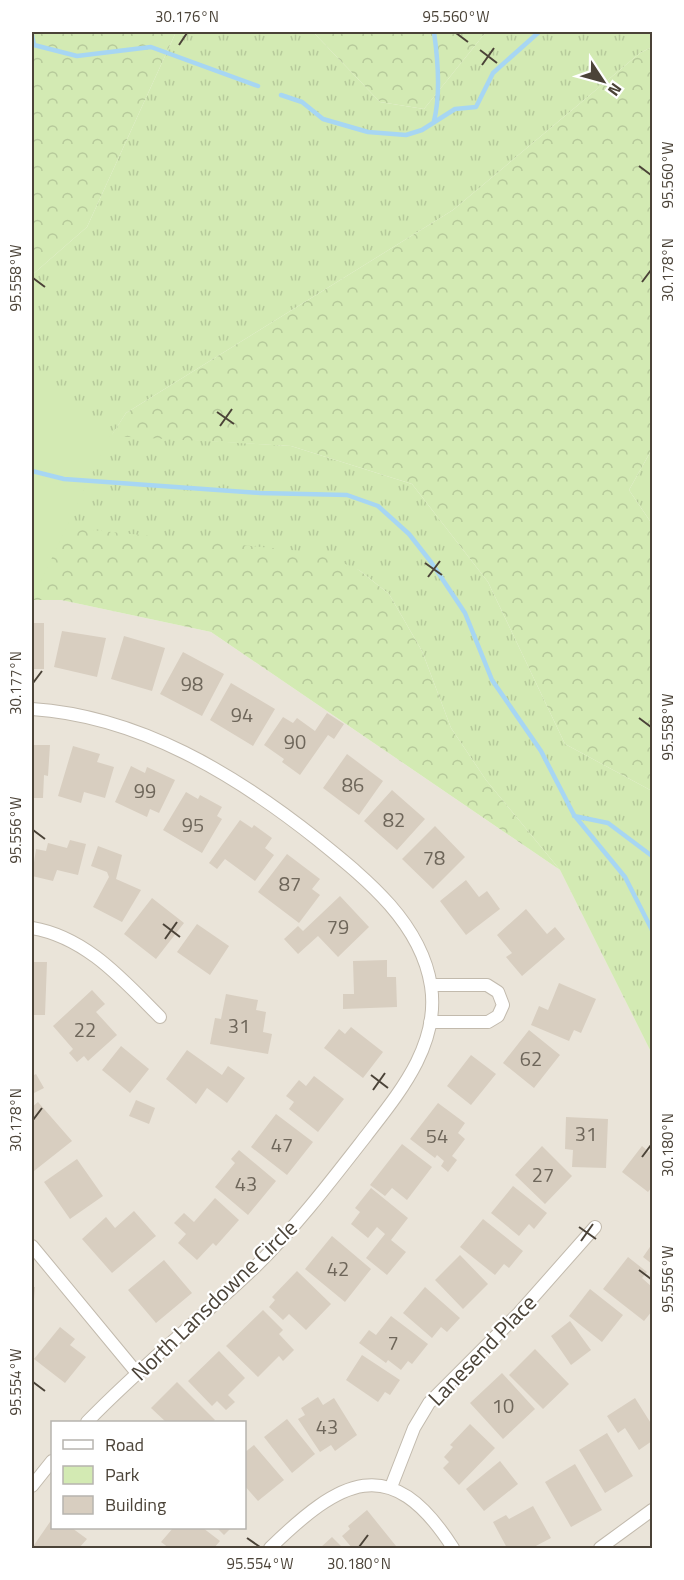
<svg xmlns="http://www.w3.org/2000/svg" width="684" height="1580" font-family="'Titillium Web',sans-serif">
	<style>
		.residential { fill: #eae4d9; fill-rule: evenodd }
		.grass { fill: url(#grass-tufts) }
		.forest { fill: url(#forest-crowns) }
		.park { fill: #d3eab3 }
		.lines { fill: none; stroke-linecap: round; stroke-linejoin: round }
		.stream { stroke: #a7d6f3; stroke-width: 4.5 }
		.building { fill: #d8cec0 }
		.street-casing { stroke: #c2baad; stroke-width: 14 }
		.street { stroke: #fff; stroke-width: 12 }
		.ticks { fill: none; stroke: #4b4338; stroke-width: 2 }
		.labels { text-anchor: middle; stroke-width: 4.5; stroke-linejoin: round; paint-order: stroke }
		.number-label { font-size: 20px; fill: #6e665a }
		.street-label { font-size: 22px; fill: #4b4338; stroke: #fff }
		.neatline { fill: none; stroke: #4b4338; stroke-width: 2 }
		.ticks-label { font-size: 15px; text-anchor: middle; fill: #4b4338 }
	</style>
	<defs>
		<pattern id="grass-tufts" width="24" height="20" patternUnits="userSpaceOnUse" patternTransform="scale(1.5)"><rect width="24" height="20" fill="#d3eab3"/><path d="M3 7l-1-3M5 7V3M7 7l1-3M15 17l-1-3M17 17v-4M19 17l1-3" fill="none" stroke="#b7ca9b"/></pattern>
		<pattern id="forest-crowns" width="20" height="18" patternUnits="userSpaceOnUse" patternTransform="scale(1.5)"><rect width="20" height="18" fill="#d3eab3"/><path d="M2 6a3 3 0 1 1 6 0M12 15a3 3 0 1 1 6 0" fill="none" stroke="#b7ca9b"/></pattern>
	</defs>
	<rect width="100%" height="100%" fill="#f6f2eb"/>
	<path class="residential" d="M32,600H61L211,632L560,870L652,1054V1548H32ZM52,1422H244V1528H52Z"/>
	<path class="grass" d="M176,32H313L380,102L424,109L486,32H652V47L640,53L453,210L126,413L112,435L291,446L412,484L488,582L565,744L652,791V1054L560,870L486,780L451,728L422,651L389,594L359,570L32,524V275L87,227Z
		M652,449V524L629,490Z"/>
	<path class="forest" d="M32,32H176L87,227L32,275Z
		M313,32H486L424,109L380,102Z
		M652,47V449L629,490L652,524V791L565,744L488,582L412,484L291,446L111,436L126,413L453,210L640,53Z
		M32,524L320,553L359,570L389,594L422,651L451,728L486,780L560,870L211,632L61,600H32Z"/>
	<path class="park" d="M32,375L112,431L32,600Z"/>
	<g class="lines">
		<path class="stream" d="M434,32C438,60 441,93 434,121
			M32,35L34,45L77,56L151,47L258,86
			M281,95L302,102L323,119L368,132L406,135L422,130L455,109L476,107L493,73L539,32
			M32,471L64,479L260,493L347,495L378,506L409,534L431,562L465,613L492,680L541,751L574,815L625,877L652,930
			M574,816L608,823L652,856"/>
	</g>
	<path class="building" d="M32,623H44V669H32Z
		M62,631L106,638L97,677L54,667Z
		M124,636L165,648L152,691L111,679Z
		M183,652L224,674L202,716L160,694Z
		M231,683L275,709L253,746L210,720Z
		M327,713L344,724L334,739L328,735L300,775L282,762L284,759L264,745L283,717L293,723L297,718L315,731Z
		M32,745H50L48,776L44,775L43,798H32Z
		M73,746L100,754L97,762L114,767L105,798L84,792L81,803L58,796Z
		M347,754L383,781L359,815L323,788Z
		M131,766L145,773L147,767L175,780L159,813L150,809L147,817L115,802Z
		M392,790L425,819L397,850L364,821Z
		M186,792L198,799L200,795L222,807L217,816L222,819L202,853L163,830Z
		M240,820L252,828L254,825L272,838L265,848L274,855L255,881L225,859L217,869L209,863Z
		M435,826L465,857L433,889L402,859Z
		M70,840L86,844L78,875L57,870L53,881L32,876L36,849L46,851L48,843L67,848Z
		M98,846L122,855L116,879L141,890L122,922L93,907L109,877L107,872L91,866Z
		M287,854L320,879L312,889L320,895L299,923L258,892Z
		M466,880L479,897L487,891L500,909L466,935L440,901Z
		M340,896L369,927L338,957L318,936L298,954L284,939L298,926L303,931Z
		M152,898L184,923L156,959L124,934Z
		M526,909L547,934L555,927L565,939L522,976L506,957L512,953L497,935Z
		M197,924L229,946L210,975L177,952Z
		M387,960V977H396L397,1007L343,1009V994H354L353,961Z
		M32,962H47L45,1015H32Z
		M559,983L596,999L581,1033L574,1030L569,1041L531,1025L539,1006L548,1010Z
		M92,990L105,1004L96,1012L117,1035L88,1061L84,1056L77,1062L69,1053L73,1049L53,1026Z
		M226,994L258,1000L256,1010L266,1012L263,1032L272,1034L268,1054L210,1044L215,1018L221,1019Z
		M351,1027L383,1052L363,1078L324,1048L339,1029L345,1034Z
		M529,1030L560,1055L534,1088L503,1063Z
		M121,1046L149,1069L130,1093L102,1070Z
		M187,1050L222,1075L228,1066L245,1078L227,1103L207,1088L196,1104L166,1079Z
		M471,1055L496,1074L471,1105L447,1086Z
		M36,1074L44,1088L32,1094V1076Z
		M314,1076L344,1099L318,1132L289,1109L294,1102L286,1096L299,1080L306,1086Z
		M136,1100L155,1108L149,1124L129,1116Z
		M38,1102L72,1141L34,1171L32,1167V1107Z
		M438,1103L465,1123L458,1133L465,1139L452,1156L457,1160L448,1172L441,1166L444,1161L437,1155L435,1158L410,1139Z
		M276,1114L313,1142L287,1175L251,1147Z
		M566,1117L608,1119L606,1168L572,1167L573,1150L565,1149Z
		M402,1144L432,1167L407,1200L392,1188L385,1196L370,1185Z
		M542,1146L572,1176L545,1204L515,1175Z
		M642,1146L649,1152L652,1147V1187L648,1192L622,1172Z
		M239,1150L276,1181L248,1215L215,1187L235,1163L231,1159Z
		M77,1159L103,1196L70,1219L44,1182Z
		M513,1186L547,1213L534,1229L529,1224L519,1236L491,1213Z
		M371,1188L408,1218L391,1240L406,1252L387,1275L366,1258L385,1234L377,1227L368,1238L351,1224L360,1212L355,1208Z
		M215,1198L239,1220L216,1246L213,1243L197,1260L178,1243L186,1234L174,1223L184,1213L194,1222Z
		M134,1211L156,1236L112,1273L82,1239L106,1217L115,1228Z
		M483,1219L523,1251L509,1268L504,1264L495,1275L460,1247Z
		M332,1236L371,1269L345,1302L305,1269Z
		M652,1244V1264L643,1257Z
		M460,1255L488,1284L463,1309L435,1280Z
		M628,1257L647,1272L642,1278L652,1287V1311L644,1321L603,1289Z
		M164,1260L192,1293L156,1323L128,1290Z
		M297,1271L331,1304L306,1330L289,1314L283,1320L269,1307L275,1300L272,1297Z
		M32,1287H35L33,1311H32Z
		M425,1287L460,1318L447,1332L441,1327L432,1338L403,1313Z
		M590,1289L623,1315L602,1342L569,1316Z
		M263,1310L283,1330L279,1334L294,1350L283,1361L279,1356L258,1377L226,1346Z
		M391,1316L428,1344L412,1364L408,1361L401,1370L388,1360L386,1363L359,1343L369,1330L376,1335Z
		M570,1321L591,1350L571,1365L551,1336Z
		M60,1327L75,1339L70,1345L86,1357L65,1383L34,1359Z
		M535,1349L569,1384L543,1409L509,1375Z
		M219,1351L245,1378L228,1395L235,1402L226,1410L217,1401L212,1406L188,1381Z
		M362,1355L400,1380L390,1395L385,1392L378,1402L346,1380Z
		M502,1373L535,1409L503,1439L470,1403Z
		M177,1382L215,1420L212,1422H166L151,1408Z
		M318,1397L323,1405L334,1398L357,1435L335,1451L331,1445L320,1452L298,1419L305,1415L301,1408Z
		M635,1398L652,1425V1441L639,1450L625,1428L618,1433L607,1416Z
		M287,1419L315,1454L292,1473L264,1437Z
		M470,1424L495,1448L459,1485L443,1468L449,1462L444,1457L453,1447L450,1445Z
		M607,1433L633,1476L605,1493L579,1450Z
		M254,1445L284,1480L258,1501L244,1485V1453Z
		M500,1461L518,1484L484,1511L466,1489Z
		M575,1464L602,1510L571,1527L545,1482Z
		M533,1506L551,1538L532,1548H507L493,1522L506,1515L509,1519Z
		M367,1510L396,1546L393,1548H352L342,1536L350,1529L348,1526Z
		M52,1519V1528H72L87,1539L79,1548H32Z
		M173,1528H203L220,1541L214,1548H169L161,1542Z
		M217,1528H231L224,1535Z
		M332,1537L343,1548H320Z"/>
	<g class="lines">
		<defs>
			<path id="street" d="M32,709C139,716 235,774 318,840C365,878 421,922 431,986C440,1045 399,1093 366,1136C331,1181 295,1228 254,1268C199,1320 139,1368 87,1422
				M32,928C86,937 123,980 160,1017
				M430,1022H488L498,1016L503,1005L498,992L487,985H431
				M32,1246L137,1373
				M32,1486L52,1461
				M391,1487L414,1428L429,1403L519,1313L595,1227
				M270,1548C339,1481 390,1449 453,1548
				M600,1548L652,1510"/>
		</defs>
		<use href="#street" class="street-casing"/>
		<use href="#street" class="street"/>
	</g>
	<path class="ticks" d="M456,33L468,42M179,45L187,33M480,50L497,63M482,65L494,48M639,166L651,175M33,278L45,287M642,282L651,270M217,412L234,424M220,426L232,409M425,563L442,575M428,577L440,561M33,683L42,671M639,718L651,727M33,830L45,839M163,924L180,937M165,939L177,922M371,1075L388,1088M373,1090L385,1073M33,1120L42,1108M642,1157L651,1145M579,1227L596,1239M581,1241L593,1224M639,1270L651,1279M33,1382L45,1391M247,1538L260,1547M359,1547L368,1535"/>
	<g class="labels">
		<g class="number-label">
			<text x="192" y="691">98</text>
			<text x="242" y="722">94</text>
			<text x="295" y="749">90</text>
			<text x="353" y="792">86</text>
			<text x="145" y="798">99</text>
			<text x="394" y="827">82</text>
			<text x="193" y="832">95</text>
			<text x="434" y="865">78</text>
			<text x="290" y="891">87</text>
			<text x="338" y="934">79</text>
			<text x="239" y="1033">31</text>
			<text x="85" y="1037">22</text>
			<text x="531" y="1066">62</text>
			<text x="586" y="1141">31</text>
			<text x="437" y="1143">54</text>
			<text x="282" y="1152">47</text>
			<text x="543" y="1182">27</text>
			<text x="246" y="1191">43</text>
			<text x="338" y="1276">42</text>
			<text x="393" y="1350">7</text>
			<text x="503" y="1413">10</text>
			<text x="327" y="1434">43</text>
		</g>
		<g class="street-label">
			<text transform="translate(214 1300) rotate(-44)" y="8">North Lansdowne Circle</text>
			<text transform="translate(482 1350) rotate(-46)" y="8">Lanesend Place</text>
		</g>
	</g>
	<rect width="684" height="1580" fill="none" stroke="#ffffff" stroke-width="66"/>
	<rect x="51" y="1421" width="195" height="108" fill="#ffffff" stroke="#b7b4af" stroke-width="1.5"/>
	<rect x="63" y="1440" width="30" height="9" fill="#ffffff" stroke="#b7b4af" stroke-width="1.5"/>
	<text x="105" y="1451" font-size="18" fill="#4b4338">Road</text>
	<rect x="63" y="1466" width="30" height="18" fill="#d3eab3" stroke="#b7b4af" stroke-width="1.5"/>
	<text x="105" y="1481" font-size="18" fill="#4b4338">Park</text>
	<rect x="63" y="1496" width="30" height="18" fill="#d8cec0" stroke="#b7b4af" stroke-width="1.5"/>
	<text x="105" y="1511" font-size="18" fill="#4b4338">Building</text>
	<g transform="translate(603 81) rotate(126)" stroke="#ffffff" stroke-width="4.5" paint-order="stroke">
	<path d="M0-4.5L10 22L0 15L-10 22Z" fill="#4b4338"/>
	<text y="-9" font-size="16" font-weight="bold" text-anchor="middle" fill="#4b4338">N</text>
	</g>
	<rect x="33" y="33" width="618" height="1514" class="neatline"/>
	<g class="ticks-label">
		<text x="187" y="22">30.176°N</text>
		<text x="456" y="22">95.560°W</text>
		<text transform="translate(668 175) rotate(-90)" y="5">95.560°W</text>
		<text transform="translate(668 270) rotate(-90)" y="5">30.178°N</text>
		<text transform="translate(16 278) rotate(-90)" y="5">95.558°W</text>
		<text transform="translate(16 683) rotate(-90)" y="5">30.177°N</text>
		<text transform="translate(668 727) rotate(-90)" y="5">95.558°W</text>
		<text transform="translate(16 830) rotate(-90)" y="5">95.556°W</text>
		<text transform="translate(16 1120) rotate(-90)" y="5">30.178°N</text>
		<text transform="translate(668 1145) rotate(-90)" y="5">30.180°N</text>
		<text transform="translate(668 1279) rotate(-90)" y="5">95.556°W</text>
		<text transform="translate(16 1382) rotate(-90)" y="5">95.554°W</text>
		<text x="260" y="1569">95.554°W</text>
		<text x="359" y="1569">30.180°N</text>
	</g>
</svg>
